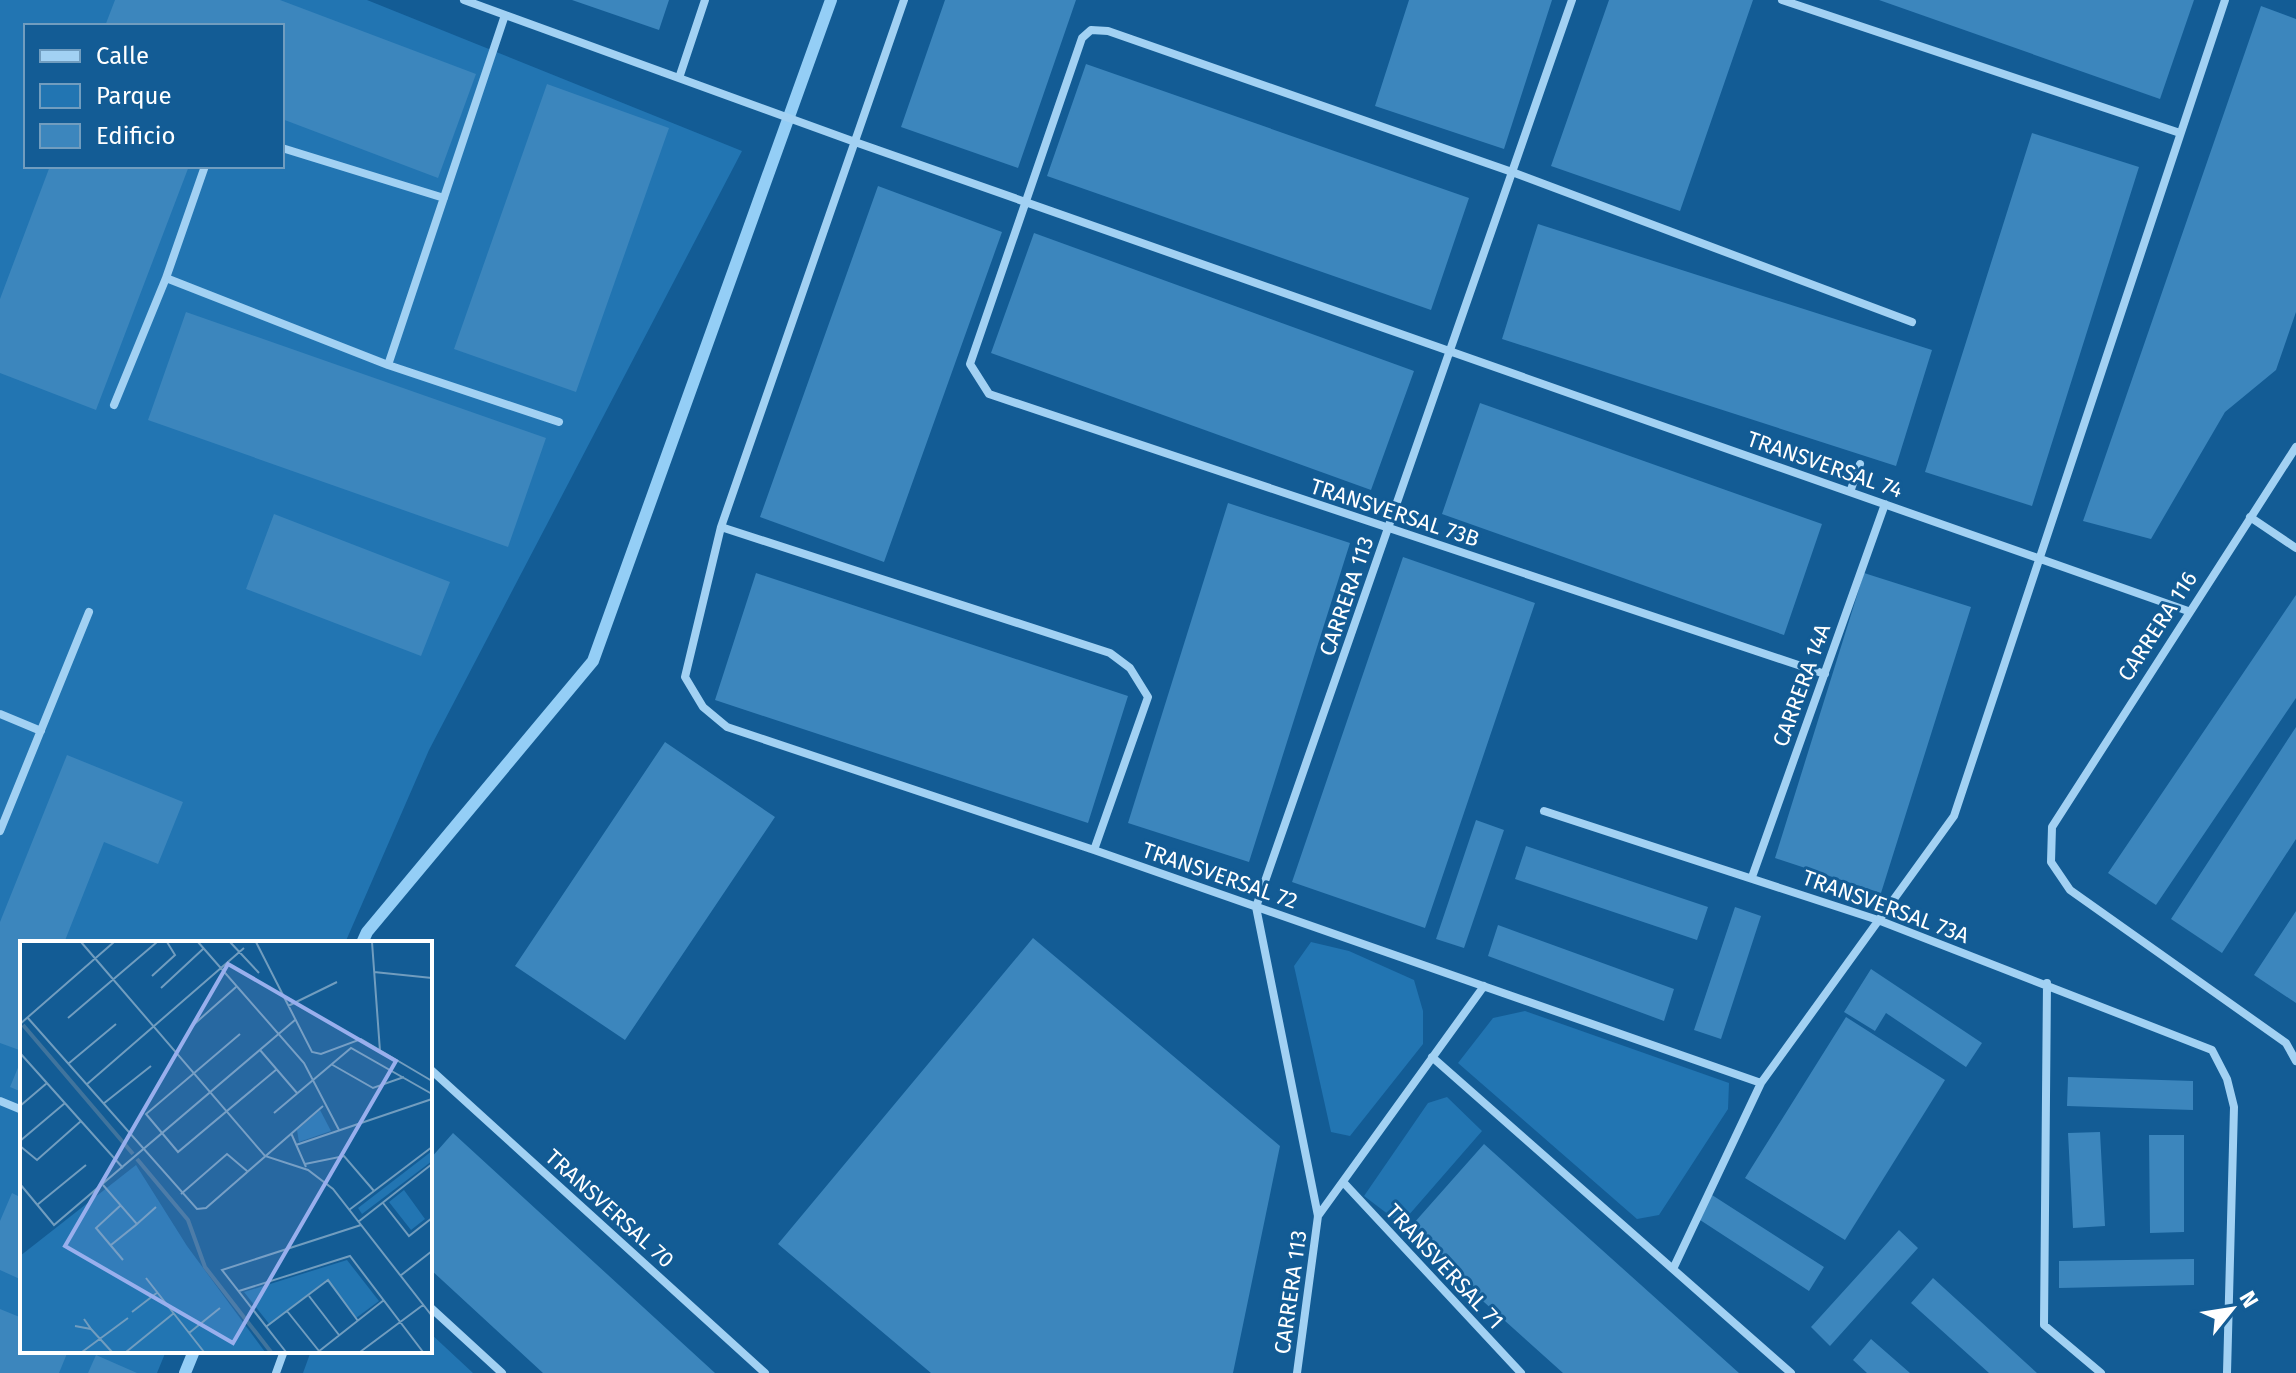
<svg xmlns="http://www.w3.org/2000/svg" width="2296" height="1373" font-family="'Fira Sans',sans-serif">
	<style>
		.green { fill: #2275b2; fill-rule: evenodd }
		.lines { fill: none; stroke-linecap: round; stroke-linejoin: round }
		.stream { stroke: #94cef6; stroke-width: 12 }
		.building { fill: #3c86bd }
		.minor { stroke: #a2d1f3; stroke-width: 8 }
		.labels { text-anchor: middle; stroke-width: 6; stroke-linejoin: round; paint-order: stroke }
		.street-label { font-size: 22px; fill: #fff; stroke: #135c95 }
		.inset-river { fill: none; stroke: #40749d; stroke-width: 4 }
		.inset-road { fill: none; stroke: #719dbf; stroke-width: 2 }
		.view { fill: #99afed; fill-opacity: 0.15; stroke: #99afed; stroke-width: 4 }
		.inset-edge { fill: none; stroke: #fff; stroke-width: 4 }
	</style>
	<rect width="100%" height="100%" fill="#135c95"/>
	<path class="green" d="M0,0H367L742,151L429,750L345,943H22V1351H166L157,1373H0ZM26,26H282V166H26Z
		M1311,942L1349,951L1414,980L1423,1011V1044L1350,1136L1331,1132L1294,966Z
		M1525,1011L1729,1083L1728,1109L1659,1215L1637,1219L1458,1063L1493,1018Z
		M1447,1097L1482,1131L1401,1224L1364,1196L1428,1103Z
		M430,1333L473,1373H303L311,1351H430Z"/>
	<g class="lines">
		<path class="stream" d="M362,943L367,932L593,661L831,0
			M185,1373L194,1351"/>
	</g>
	<path class="building" d="M115,0H280L476,74L438,178L282,119V26H105Z
		M572,0H669L659,30Z
		M945,0H1076L1018,168L901,127Z
		M1409,0H1552L1504,149L1375,106Z
		M1609,0H1753L1680,211L1551,166Z
		M1879,0H2194L2160,99Z
		M2261,6L2296,19V312L2276,370L2225,412L2151,539L2083,521Z
		M1086,64L1469,198L1431,310L1047,176Z
		M547,84L669,128L576,392L454,349Z
		M2032,133L2139,167L2032,506L1925,472Z
		M50,166H189L96,410L0,373V299Z
		M878,186L1002,232L884,562L760,517Z
		M1538,224L1932,350L1896,466L1502,339Z
		M1034,233L1414,371L1371,490L991,353Z
		M186,312L546,438L508,547L148,420Z
		M1480,403L1822,524L1784,635L1442,514Z
		M1228,503L1350,543L1249,862L1128,823Z
		M274,514L450,582L421,656L246,589Z
		M1403,557L1535,603L1425,928L1292,882Z
		M756,573L1128,696L1088,823L715,700Z
		M1864,573L1971,607L1881,893L1775,858Z
		M2296,595V698L2156,905L2108,873Z
		M2296,727V839L2222,953L2171,919Z
		M665,742L775,817L625,1040L515,966Z
		M67,755L183,802L158,864L104,842L64,943H22V1051L0,1043V922Z
		M1476,820L1504,830L1464,948L1436,939Z
		M1526,846L1708,907L1697,940L1515,879Z
		M1735,907L1761,916L1721,1039L1694,1030Z
		M2296,911V1003L2254,975Z
		M1498,925L1674,989L1664,1021L1488,956Z
		M1033,938L1280,1146L1233,1373H931L778,1244Z
		M1871,969L1982,1043L1966,1067L1886,1013L1875,1031L1844,1012Z
		M1846,1017L1945,1080L1845,1240L1745,1178Z
		M22,1058V1092L10,1087Z
		M2068,1077L2193,1081V1110L2067,1106Z
		M2100,1132L2105,1226L2073,1228L2068,1133Z
		M453,1133L715,1373H543L430,1269V1159Z
		M2149,1135H2184V1232L2150,1233Z
		M1484,1144L1739,1373H1563L1406,1232Z
		M12,1193L22,1198V1280L0,1270V1221Z
		M1712,1195L1824,1267L1809,1291L1697,1218Z
		M1899,1230L1918,1248L1830,1346L1811,1327Z
		M2194,1259V1285L2059,1288V1261Z
		M1933,1278L2037,1373H1989L1911,1303Z
		M0,1309L22,1318V1351H68L59,1373H0Z
		M1871,1339L1910,1373H1867L1853,1360Z
		M96,1355L137,1373H88Z"/>
	<g class="lines">
		<path class="minor" d="M464,0L855,142L2188,611
			M904,0L721,527L685,677L703,707L727,727L1094,850L1761,1083
			M1782,0L2180,133
			M679,78L705,0
			M282,148L444,198
			M166,278L388,365L505,15
			M388,365L559,422
			M114,405L166,278L205,166
			M2296,447L2052,827L2051,862L2070,890L2286,1043L2296,1061
			M1850,492L1860,464
			M2250,517L2296,548
			M721,527L1110,653L1130,668L1148,697L1094,850
			M1825,674L989,394L970,364L1082,38L1091,30L1108,31L1512,172L1912,322
			M0,714L41,731
			M1544,811L1878,920L2212,1050L2227,1079L2234,1107L2227,1373
			M0,831L89,612
			M1752,877L1885,504
			M2047,983L2044,1325L2101,1373
			M1432,1057L1791,1373
			M430,1069L765,1373
			M0,1101L22,1110
			M1344,1183L1521,1373
			M1318,1216L1484,986
			M1673,1269L1761,1083L1954,816L2225,0
			M430,1307L502,1373
			M276,1373L284,1351
			M1297,1373L1318,1216L1256,907L1572,0"/>
	</g>
	<g class="labels">
		<g class="street-label">
			<text transform="translate(1825 464) rotate(19)" y="8">TRANSVERSAL 74</text>
			<text transform="translate(1395 512) rotate(18)" y="8">TRANSVERSAL 73B</text>
			<text transform="translate(1346 596) rotate(-71)" y="8">CARRERA 113</text>
			<text transform="translate(2157 626) rotate(-57)" y="8">CARRERA 116</text>
			<text transform="translate(1801 685) rotate(-70)" y="8">CARRERA 14A</text>
			<text transform="translate(1220 875) rotate(19)" y="8">TRANSVERSAL 72</text>
			<text transform="translate(1886 906) rotate(20)" y="8">TRANSVERSAL 73A</text>
			<text transform="translate(610 1208) rotate(42)" y="8">TRANSVERSAL 70</text>
			<text transform="translate(1445 1266) rotate(47)" y="8">TRANSVERSAL 71</text>
			<text transform="translate(1290 1292) rotate(-82)" y="8">CARRERA 113</text>
		</g>
	</g>
	<g transform="translate(20 941)">
		<rect width="412" height="412" fill="#135c95"/>
		<path d="M300,169L311,190L279,201L277,189ZM412,210V220L342,273L338,267ZM116,224L167,305L245,411H0V315ZM384,249L405,278L391,289L369,261ZM327,319L359,360L336,377L306,339L250,384L224,351Z" fill="#2275b2"/>
		<path class="inset-river" d="M3,84L113,213M117,218L168,279L185,326L251,411"/>
		<path class="inset-road" d="M61,1L245,215L288,229L313,248L412,375M178,1L284,122L319,189M210,1L239,32M236,1L292,111L301,113L341,98L412,140M352,1L360,110M354,31L412,37M132,35L155,14L147,1M141,47L183,8M268,65L317,41M7,76L177,268L186,267L303,165M48,77L137,1M0,83L94,1M171,86L216,46M220,93L126,173L158,211L257,128M240,109L277,152M0,112L103,227M48,123L96,83M311,123L353,147L384,136M66,144L224,7M83,163L131,125M0,165L27,142M254,172L331,107L412,153M271,192L286,226M0,200L45,162M276,204L412,158M0,205L17,219L61,180M285,223L324,215L354,250M0,243L34,284L275,79M83,244L117,283L91,304M161,253L207,213L227,230M363,262L389,295L412,277M17,264L66,224M101,264L76,287L103,319M329,269L412,206M338,281L412,223M117,283L136,266M380,335L412,310M126,337L184,411M219,350L330,315L403,411M289,355L319,394M267,370L299,410M112,371L138,351M55,385L71,388L64,378M247,385L308,339L338,380M71,388L92,411M169,392L200,367M62,411L108,377M106,411L154,372M266,411L202,329L341,284M298,411L364,359M340,411L403,364"/>
		<path class="view" d="M208,23L376,120L213,402L45,305Z"/>
		<rect width="412" height="412" class="inset-edge"/>
	</g>
	<rect x="24" y="24" width="260" height="144" fill="#135c95" stroke="#719dbf" stroke-width="2"/>
	<rect x="40" y="50" width="40" height="12" fill="#a2d1f3" stroke="#719dbf" stroke-width="2"/>
	<text x="96" y="64" font-size="24" fill="#ffffff">Calle</text>
	<rect x="40" y="84" width="40" height="24" fill="#2275b2" stroke="#719dbf" stroke-width="2"/>
	<text x="96" y="104" font-size="24" fill="#ffffff">Parque</text>
	<rect x="40" y="124" width="40" height="24" fill="#3c86bd" stroke="#719dbf" stroke-width="2"/>
	<text x="96" y="144" font-size="24" fill="#ffffff">Edificio</text>
	<g transform="translate(2232 1309) rotate(60)" stroke="#135c95" stroke-width="6" paint-order="stroke">
	<path d="M0-6L14 30L0 20L-14 30Z" fill="#ffffff"/>
	<text y="-12" font-size="22" font-weight="bold" text-anchor="middle" fill="#ffffff">N</text>
	</g>
</svg>
